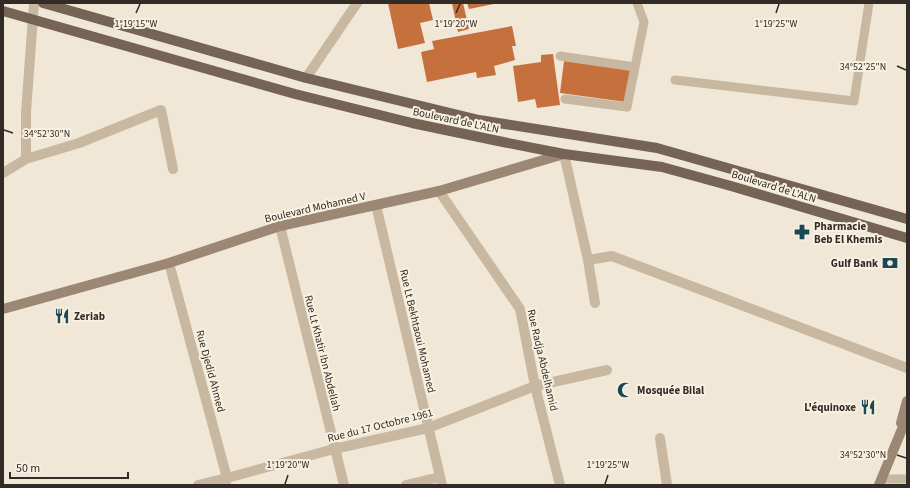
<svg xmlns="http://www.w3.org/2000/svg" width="910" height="488" font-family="'Source Sans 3',sans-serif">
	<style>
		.building { fill: #c6703e }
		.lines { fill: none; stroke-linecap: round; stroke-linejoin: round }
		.service { stroke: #c8b8a2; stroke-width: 9 }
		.minor { stroke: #c8b8a2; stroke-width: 10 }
		.secondary { stroke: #9b8774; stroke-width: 10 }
		.primary { stroke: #756455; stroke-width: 10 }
		.ticks { fill: none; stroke: #332b25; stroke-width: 1.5 }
		.labels { text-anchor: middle; stroke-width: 4; stroke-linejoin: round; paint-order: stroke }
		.street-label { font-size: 11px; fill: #332b25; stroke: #f8f1e2 }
		.poi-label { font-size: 11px; font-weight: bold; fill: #332b25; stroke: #f8f1e2; text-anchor: start }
		.ticks-label { font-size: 10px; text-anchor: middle; fill: #332b25; stroke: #f8f1e2; stroke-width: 4; stroke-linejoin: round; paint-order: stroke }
	</style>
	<rect width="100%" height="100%" fill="#f0e7d6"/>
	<path class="building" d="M388,3H429L433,20L420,23L425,43L398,49Z
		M452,3H463L469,29L458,32Z
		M467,3H494V4L469,9Z
		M512,26L516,46H512L515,60L494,66L496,75L477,78L476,72L427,82L421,52L434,49L432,41Z
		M553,54L560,105L537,108L535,99L518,102L513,66L541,62V55Z
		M564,61L631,70L626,102L560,93Z"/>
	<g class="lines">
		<path class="service" d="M560,56L635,67
			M675,80L854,101L869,3
			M565,99L627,107L644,22L637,3
			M881,479H907"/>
		<path class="minor" d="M34,3L26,112V159L79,143L161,110L173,169
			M306,78L357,3
			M564,154L588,260
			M3,173L26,159
			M439,191L520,309L535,386L560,485
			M376,205L442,485
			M280,226L344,485
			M169,263L227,478L226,483
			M595,303L588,260L612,256L907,368
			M660,438L667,485
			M198,485L227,478L334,449L428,428L535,386L607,370
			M406,485L440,477"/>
		<path class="secondary" d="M3,309L169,263L280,226L439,191L564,154
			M901,423L907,401
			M879,485L907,417"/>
		<path class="primary" d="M43,3L306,78L479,120L657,148L907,219
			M3,11L295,94L412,123L503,142L564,154L662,167L731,186L907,238"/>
	</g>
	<path class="ticks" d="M136,13L140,4M456,13L460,4M776,13L779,4M897,66L906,70M4,130L13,133M897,455L906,458M285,484L288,475M605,484L608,475"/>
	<defs>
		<symbol id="pharmacy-bare" viewBox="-9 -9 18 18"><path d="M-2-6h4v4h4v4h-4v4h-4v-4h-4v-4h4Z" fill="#1b4853" stroke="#f8f1e2" stroke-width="2.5" paint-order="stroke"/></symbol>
		<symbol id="bank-bare" viewBox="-9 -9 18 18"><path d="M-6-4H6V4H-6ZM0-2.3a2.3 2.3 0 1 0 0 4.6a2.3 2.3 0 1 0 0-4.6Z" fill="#1b4853" stroke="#f8f1e2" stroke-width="2.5" paint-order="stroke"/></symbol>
		<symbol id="restaurant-bare" viewBox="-9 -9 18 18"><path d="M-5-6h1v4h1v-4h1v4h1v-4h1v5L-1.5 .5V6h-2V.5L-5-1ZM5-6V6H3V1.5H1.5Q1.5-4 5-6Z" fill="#1b4853" stroke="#f8f1e2" stroke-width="2.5" paint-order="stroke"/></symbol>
		<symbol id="mosque-bare" viewBox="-9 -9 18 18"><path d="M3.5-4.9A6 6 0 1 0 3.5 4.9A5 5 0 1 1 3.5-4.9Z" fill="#1b4853" stroke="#f8f1e2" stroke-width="2.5" paint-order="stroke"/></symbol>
	</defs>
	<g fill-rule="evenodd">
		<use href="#pharmacy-bare" x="791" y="221" width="22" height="22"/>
		<use href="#bank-bare" x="879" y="252" width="22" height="22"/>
		<use href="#restaurant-bare" x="51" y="305" width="22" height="22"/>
		<use href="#mosque-bare" x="614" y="379" width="22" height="22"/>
		<use href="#restaurant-bare" x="857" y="396" width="22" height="22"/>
	</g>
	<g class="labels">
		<g class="street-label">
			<text transform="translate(456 120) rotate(12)" y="4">Boulevard de L'ALN</text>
			<text transform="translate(774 186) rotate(17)" y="4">Boulevard de L'ALN</text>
			<text transform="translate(315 207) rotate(-13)" y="4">Boulevard Mohamed V</text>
			<text transform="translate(418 331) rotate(77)" y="4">Rue Lt Bekhtaoui Mohamed</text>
			<text transform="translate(323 353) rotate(76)" y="4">Rue Lt Khatir Ibn Abdellah</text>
			<text transform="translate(543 360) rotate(77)" y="4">Rue Radja Abdelhamid</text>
			<text transform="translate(211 371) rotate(75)" y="4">Rue Djedid Ahmed</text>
			<text transform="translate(380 425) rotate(-14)" y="4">Rue du 17 Octobre 1961</text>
		</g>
		<g class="poi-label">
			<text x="814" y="230">Pharmacie<tspan x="814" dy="13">Beb El Khemis</tspan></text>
			<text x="878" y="267" text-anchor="end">Gulf Bank</text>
			<text x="74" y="320">Zeriab</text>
			<text x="637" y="394">Mosquée Bilal</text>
			<text x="856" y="411" text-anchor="end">L'équinoxe</text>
		</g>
	</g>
	<g class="ticks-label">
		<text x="776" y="27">1°19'25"W</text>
		<text x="136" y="27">1°19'15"W</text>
		<text x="456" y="27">1°19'20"W</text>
		<text x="863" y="70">34°52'25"N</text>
		<text x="47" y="137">34°52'30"N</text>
		<text x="863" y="458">34°52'30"N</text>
		<text x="288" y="468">1°19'20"W</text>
		<text x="608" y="468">1°19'25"W</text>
	</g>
	<rect width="910" height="488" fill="none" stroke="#332b25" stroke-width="8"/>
	<path d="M10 472v6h118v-6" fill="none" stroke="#332b25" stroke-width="2"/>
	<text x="16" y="472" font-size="12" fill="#332b25" stroke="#f8f1e2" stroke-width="3" paint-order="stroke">50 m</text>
</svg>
